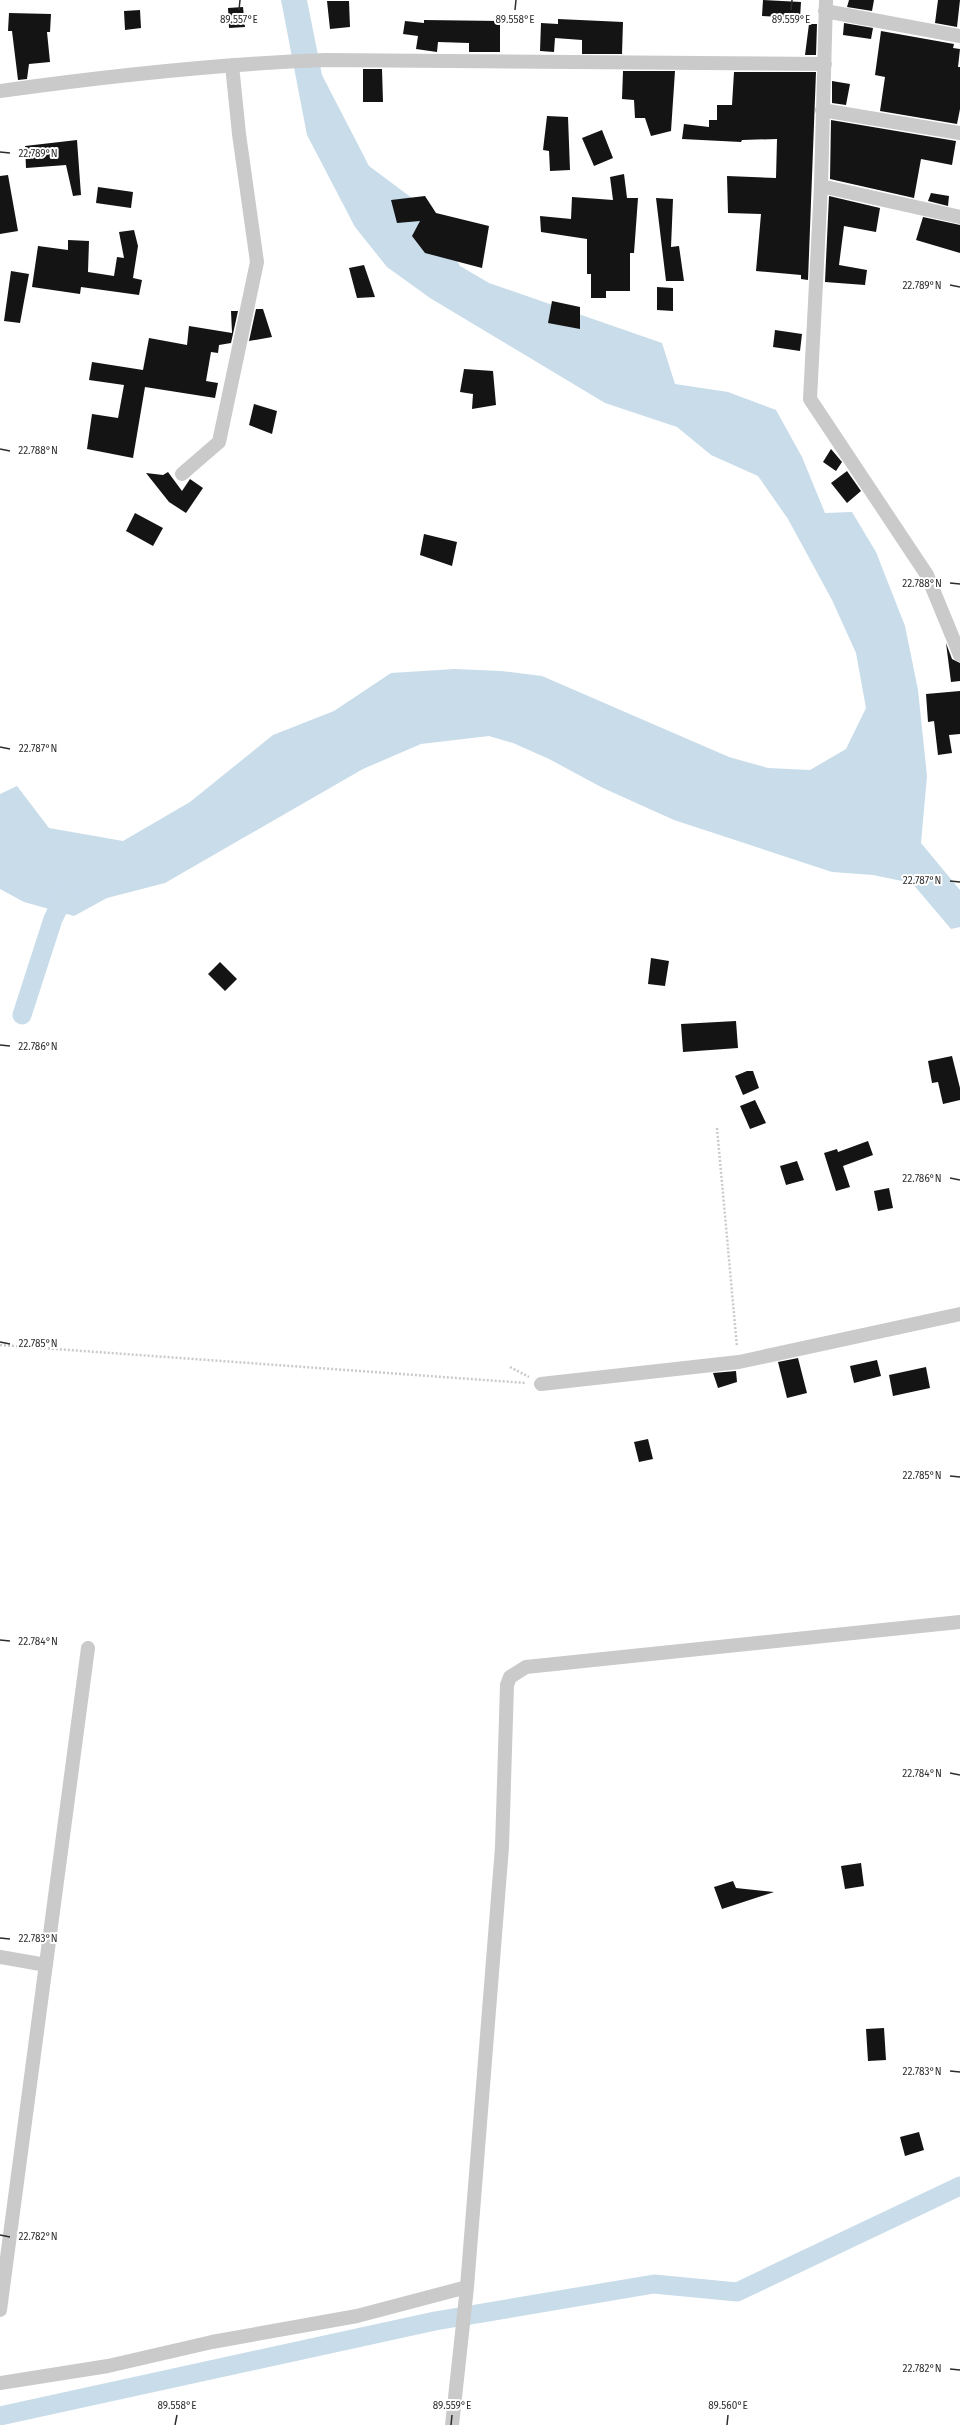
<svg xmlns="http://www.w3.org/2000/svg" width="960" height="2425" font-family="'Fira Sans',sans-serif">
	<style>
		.water { fill: #c8dcea }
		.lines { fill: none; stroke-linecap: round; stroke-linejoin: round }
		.canal { stroke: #c8dcea; stroke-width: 19 }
		.building { fill: #141414 }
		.path { stroke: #cacaca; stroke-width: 2.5; stroke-dasharray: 2 2; stroke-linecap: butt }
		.minor { stroke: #cacaca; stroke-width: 14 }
		.ticks { fill: none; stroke: #2d2d2d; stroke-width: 1.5 }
		.ticks-label { font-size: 10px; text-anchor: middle; fill: #2d2d2d; stroke: #fff; stroke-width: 4; stroke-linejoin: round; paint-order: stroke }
	</style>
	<rect width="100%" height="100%" fill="#fff"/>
	<path class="water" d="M281,0H307L322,75L369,166L428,210L460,266L489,283L662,343L675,384L728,392L776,410L802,457L825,513L852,512L876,552L905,626L918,690L927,776L921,843L960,890V927L951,929L912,883L873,875L832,872L674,820L603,788L549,759L513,743L489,736L421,744L363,769L165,883L107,898L74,916L24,902L0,889V794L17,786L49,828L123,841L190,802L273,735L334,711L391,673L455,669L501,671L542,676L729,757L768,768L810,770L846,749L866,708L856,653L832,600L788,519L758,476L711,455L677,427L605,403L430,298L387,267L355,227L307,135Z"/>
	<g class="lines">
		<path class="canal" d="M22,1015L53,919L69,887
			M0,2416L435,2321L654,2284L737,2292L960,2186"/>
	</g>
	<path class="building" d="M763,0L801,2L800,18L762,16Z
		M849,0H874L872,11L847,7Z
		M938,0H960L957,27L935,23Z
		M327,1H349L350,27L330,29Z
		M243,7L245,27L229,28L228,8Z
		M140,10L141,28L125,30L124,11Z
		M9,13L51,14L50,32H47L50,62L29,64L27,79L18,80L12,31H8Z
		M558,19L623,22L622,54H582V40L555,38L554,52L540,51L541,23L558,24Z
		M424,20L500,21V52H469V43L438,42L437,52L416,49L418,36L403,34L405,21L424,23Z
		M844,23L873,28L871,39L843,35Z
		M809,24H817L816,55H805Z
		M881,31L954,44L953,48L960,49L958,67H960V109L957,124L880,111L885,77L875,75Z
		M363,69H382L383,102H363Z
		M623,71H675L671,131L651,136L645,118H635L634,100L622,99Z
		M734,72H816L808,280L801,279V275L756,271L761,214L728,213L727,176L776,178L777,139L742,140L741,142L682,139L684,124L709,127V120H717V105H732Z
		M832,81L850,84L846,105L832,103Z
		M547,116L568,117L570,170L550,171L549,151L543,150Z
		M831,120L956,141L952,165L921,159L914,198L830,179Z
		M602,130L613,158L594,166L582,138Z
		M77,140L81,195L73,196L66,165L26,168L25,146Z
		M624,174L627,198H638L634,253H630V291H606V298H591V274H587V239L541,232L540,216L571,219L572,197L613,200L610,177Z
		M8,175L18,231L0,234V176Z
		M98,187L133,192L131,208L96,203Z
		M931,193L949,196L948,206L928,201Z
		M425,196L436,213L489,226L482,268L425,253L412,236L420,221L397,223L391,200Z
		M829,196L880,208L876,232L844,226L839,265L867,270L865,285L825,282Z
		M656,198L673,199L671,247L679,246L684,281H666Z
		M923,217L960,225V253L916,240Z
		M134,230L138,246L133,278L142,280L139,295L81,287L80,294L32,287L38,246L68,250V240L89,241L88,272L114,276L117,257L124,258L119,232Z
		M364,265L375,297L357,298L349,268Z
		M11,271L29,274L20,323L4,321Z
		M657,287L673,288V311L657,310Z
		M552,301L580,307V329L548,323Z
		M256,309H263L272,337L249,341Z
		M231,311H238L231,343L219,345L218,353L211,352L206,381L218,383L215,398L145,387L133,458L87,449L92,414L118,418L124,385L89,380L92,362L143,370L149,338L187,345L189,326L232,333Z
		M775,330L802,334L800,351L773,347Z
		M464,369L493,371L496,405L472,409L473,394L460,392Z
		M254,404L277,411L272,434L249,425Z
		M831,449L842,462L836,471L823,462Z
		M847,471L861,491L847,503L831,483Z
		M168,472L182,491L190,479L203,488L186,513L169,502L146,473L163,475Z
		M135,513L163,528L153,546L126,531Z
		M424,534L457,542L452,566L420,555Z
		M946,643L952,659L960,663V681L951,682Z
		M960,691V734L949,735L952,753L938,755L934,721L928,722L926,694Z
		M651,958L669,961L665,986L648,984Z
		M220,962L237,979L225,991L208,974Z
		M736,1021L738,1048L683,1052L681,1024Z
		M952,1056L960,1088V1100L943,1104L938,1082L932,1083L928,1061Z
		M747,1071H753L759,1088L743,1095L735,1076Z
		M755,1100L766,1123L750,1129L740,1106Z
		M868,1141L873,1155L843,1166L850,1187L836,1191L824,1153L837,1149L838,1152Z
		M797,1161L804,1180L786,1185L780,1166Z
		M889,1188L893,1208L878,1211L874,1191Z
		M798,1358L807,1393L787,1398L778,1362Z
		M877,1360L881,1376L854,1383L850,1366Z
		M926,1367L930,1388L893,1396L889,1375Z
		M736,1371L737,1382L718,1388L713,1373Z
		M648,1439L653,1459L639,1462L634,1442Z
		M861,1863L864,1886L845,1889L841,1866Z
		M733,1881L736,1888L774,1892L722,1909L714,1887Z
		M884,2028L886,2060L868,2061L866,2029Z
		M919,2132L924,2150L905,2156L900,2137Z"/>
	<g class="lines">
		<path class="path" d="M717,1128L737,1347
			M0,1345L526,1383
			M510,1367L529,1377"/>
		<path class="minor" d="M826,0L821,186L810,399L927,575L960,655
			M825,11L960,36
			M0,91C108,76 216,64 325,60L825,64
			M822,110L960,133
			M821,186L960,217
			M182,474L219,442L257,262L239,134L232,65
			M541,1384L739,1362L960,1314
			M0,1957L46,1965
			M0,2310L88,1648
			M0,2383L108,2366L212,2342L357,2316L467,2287
			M452,2425L467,2287L502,1847L507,1685L510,1677L526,1667L960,1622"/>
	</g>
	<path class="ticks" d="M239,10L240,0M515,10L516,0M791,10L792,0M0,152L10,153M950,285L960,287M0,449L10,451M950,583L960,584M0,747L10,749M950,881L960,882M0,1045L10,1046M950,1178L960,1180M0,1342L10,1344M950,1476L960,1477M0,1640L10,1641M950,1773L960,1775M0,1938L10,1939M950,2071L960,2072M0,2235L10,2237M950,2369L960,2370M175,2425L177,2415M451,2425L452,2415M727,2425L728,2415"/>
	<g class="ticks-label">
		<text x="239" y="23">89.557°E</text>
		<text x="515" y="23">89.558°E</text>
		<text x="791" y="23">89.559°E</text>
		<text x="38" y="157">22.789°N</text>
		<text x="922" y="289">22.789°N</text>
		<text x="38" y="454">22.788°N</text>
		<text x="922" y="587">22.788°N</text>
		<text x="38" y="752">22.787°N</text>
		<text x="922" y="884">22.787°N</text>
		<text x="38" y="1050">22.786°N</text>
		<text x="922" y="1182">22.786°N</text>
		<text x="38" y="1347">22.785°N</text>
		<text x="922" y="1479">22.785°N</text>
		<text x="38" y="1645">22.784°N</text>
		<text x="922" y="1777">22.784°N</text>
		<text x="38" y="1942">22.783°N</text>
		<text x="922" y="2075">22.783°N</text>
		<text x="38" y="2240">22.782°N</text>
		<text x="922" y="2372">22.782°N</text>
		<text x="177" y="2409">89.558°E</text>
		<text x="452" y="2409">89.559°E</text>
		<text x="728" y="2409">89.560°E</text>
	</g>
</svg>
